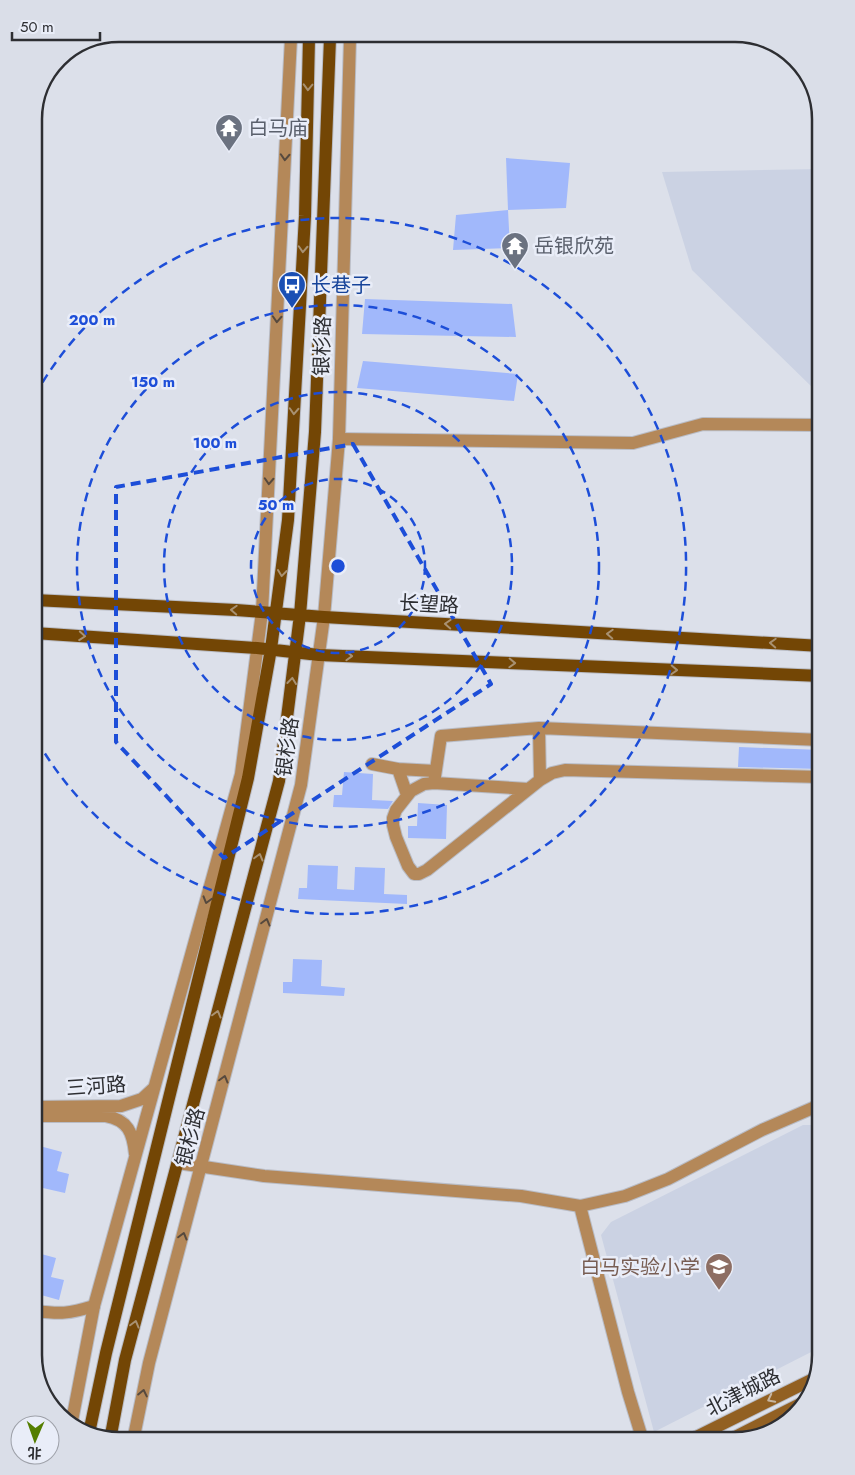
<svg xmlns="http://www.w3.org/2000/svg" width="855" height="1475" font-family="Jost,'Noto Sans SC',sans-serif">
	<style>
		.built { fill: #cbd2e3 }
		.building { fill: #a1b8fb }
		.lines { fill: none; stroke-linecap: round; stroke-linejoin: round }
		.minor-casing { stroke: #b9bcc5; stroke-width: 14 }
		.tertiary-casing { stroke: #b9bcc5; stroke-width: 14 }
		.secondary-casing { stroke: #b9bcc5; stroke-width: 14 }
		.primary-casing { stroke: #b9bcc5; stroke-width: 14 }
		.minor { stroke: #b48859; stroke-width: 12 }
		.tertiary { stroke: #b48859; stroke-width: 12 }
		.secondary { stroke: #926022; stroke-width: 12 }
		.primary { stroke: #734605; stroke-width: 12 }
		.oneway { stroke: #a89172 }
		.oneway2 { stroke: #56493e }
		.oneway3 { stroke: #c6b5a2 }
		.marked { fill: none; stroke: #1d4ed8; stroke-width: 4; stroke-dasharray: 10 6; stroke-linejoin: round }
		.ring { fill: none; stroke: #1d4ed8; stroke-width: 2.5; stroke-dasharray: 9 6 }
		.labels { text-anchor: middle; stroke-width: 5; stroke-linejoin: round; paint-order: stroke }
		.worship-label { font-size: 20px; fill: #5b616d; stroke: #e9edf8; text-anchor: start }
		.transit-label { font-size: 20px; fill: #164399; stroke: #e9edf8; text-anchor: start }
		.street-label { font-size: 20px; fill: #2d2e32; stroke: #e9edf8 }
		.education-label { font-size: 20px; fill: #785e54; stroke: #e9edf8; text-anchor: end }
		.rim { fill: none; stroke: #2d2e32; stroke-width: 2.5 }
		.centre { fill: #1d4ed8; stroke: #e9edf8; stroke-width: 2.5 }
		.ring-label { font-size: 15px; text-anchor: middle; font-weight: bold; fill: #1d4ed8; stroke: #e9edf8; stroke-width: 5; stroke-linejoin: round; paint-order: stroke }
	</style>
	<rect width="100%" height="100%" fill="#dce0ea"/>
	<path class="built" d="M821,169V386L813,388L692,270L662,172Z
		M803,1125H821V1347L654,1432L601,1235L611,1222Z"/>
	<path class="building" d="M506,158L570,163L566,208L508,210Z
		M508,210L510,248L453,250L456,215Z
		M365,299L512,304L516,337L362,334Z
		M363,361L518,374L514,401L357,388Z
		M739,747L821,750V769L738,767Z
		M344,772L373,774L372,800L393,801L388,809L333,807L334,795H342Z
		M418,803L447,805L446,839L408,838V826H417Z
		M308,865L338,866L337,889L354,890L355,867L385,868L384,894L407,895V904L298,899L299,888H307Z
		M293,959L322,960L321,986L345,988L344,996L283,993V982H292Z
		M36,1145L62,1152L57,1171L69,1174L65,1193L34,1186V1153Z
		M34,1252L56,1258L51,1277L64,1280L59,1300L34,1293Z"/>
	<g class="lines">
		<defs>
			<path id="minor" d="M339,439L633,443L703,424L821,425
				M539,728L540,780
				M372,764L398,769L435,771
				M398,769L407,795
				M434,783L441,736L539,728L821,740
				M528,789L434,783L424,784L411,791L396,810L393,818V825L396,837L408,866L414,874H419L427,870L540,780L552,773L565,770L821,777
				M178,1163L264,1176L521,1196L580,1206L625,1196L668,1179L762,1130L815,1107H821
				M580,1206L628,1392L643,1441
				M34,1311C61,1314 68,1314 94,1306"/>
			<path id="tertiary" d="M34,1107L121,1106L142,1099L154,1088
				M34,1116H106C128,1120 133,1133 135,1154
				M71,1426L94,1306L241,774L262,612L291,38
				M133,1441L149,1363L301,785L324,617L339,439L350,38"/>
			<path id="secondary" d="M688,1441L815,1378
				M727,1441L808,1400"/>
			<path id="primary" d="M34,600L236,610L324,617L821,646
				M34,633L257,648L319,655L821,676
				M89,1433L106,1353L248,778L271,649L288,520L305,216L309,38
				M110,1440L125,1360L279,781L300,615L315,432L330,38"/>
		</defs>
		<use href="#minor" class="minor-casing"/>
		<use href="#tertiary" class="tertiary-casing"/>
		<use href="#secondary" class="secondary-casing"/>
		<use href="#primary" class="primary-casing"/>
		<use href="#minor" class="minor"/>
		<use href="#tertiary" class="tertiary"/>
		<use href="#secondary" class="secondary"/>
		<use href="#primary" class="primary"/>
	</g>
	<defs><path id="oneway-chevron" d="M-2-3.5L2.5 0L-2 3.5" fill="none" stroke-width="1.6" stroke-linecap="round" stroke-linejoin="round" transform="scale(1.25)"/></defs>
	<g class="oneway">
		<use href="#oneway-chevron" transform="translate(308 87) rotate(92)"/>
		<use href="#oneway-chevron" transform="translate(303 249) rotate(93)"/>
		<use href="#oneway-chevron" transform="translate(294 411) rotate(93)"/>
		<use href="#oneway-chevron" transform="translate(282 573) rotate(97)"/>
		<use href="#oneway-chevron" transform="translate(234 610) rotate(-177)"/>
		<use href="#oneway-chevron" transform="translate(448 624) rotate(-177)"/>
		<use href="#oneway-chevron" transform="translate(610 634) rotate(-177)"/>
		<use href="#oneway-chevron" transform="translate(82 636) rotate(4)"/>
		<use href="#oneway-chevron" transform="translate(773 643) rotate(-177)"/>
		<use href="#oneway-chevron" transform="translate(349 656) rotate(2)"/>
		<use href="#oneway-chevron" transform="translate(512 663) rotate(2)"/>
		<use href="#oneway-chevron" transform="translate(674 670) rotate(2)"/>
		<use href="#oneway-chevron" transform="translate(292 681) rotate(-83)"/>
		<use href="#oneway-chevron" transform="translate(259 857) rotate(-75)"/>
		<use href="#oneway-chevron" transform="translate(217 1014) rotate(-75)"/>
		<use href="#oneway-chevron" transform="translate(135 1324) rotate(-75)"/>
	</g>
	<g class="oneway2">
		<use href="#oneway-chevron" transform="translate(285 157) rotate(93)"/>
		<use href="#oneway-chevron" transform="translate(277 319) rotate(93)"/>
		<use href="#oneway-chevron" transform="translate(269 481) rotate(93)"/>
		<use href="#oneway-chevron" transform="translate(207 900) rotate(106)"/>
		<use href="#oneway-chevron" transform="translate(266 922) rotate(-75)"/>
		<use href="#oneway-chevron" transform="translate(224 1079) rotate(-75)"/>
		<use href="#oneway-chevron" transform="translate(183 1236) rotate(-75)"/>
		<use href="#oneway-chevron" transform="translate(143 1393) rotate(-78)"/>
	</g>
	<use class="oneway3" href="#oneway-chevron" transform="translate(771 1399) rotate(153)"/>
	<path class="marked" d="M353,444L491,684L224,858L116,742V487Z"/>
	<g class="ring">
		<circle cx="338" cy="566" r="87"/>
		<circle cx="338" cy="566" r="174"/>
		<circle cx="338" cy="566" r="261"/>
		<path d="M35 395A348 348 0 1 1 35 737"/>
	</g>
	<defs>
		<symbol id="temple-pin" viewBox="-11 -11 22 30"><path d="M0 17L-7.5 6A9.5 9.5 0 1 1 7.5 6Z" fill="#6b7280" stroke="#e9edf8"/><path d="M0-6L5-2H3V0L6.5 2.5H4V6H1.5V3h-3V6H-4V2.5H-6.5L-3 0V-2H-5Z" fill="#fff"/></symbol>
		<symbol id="bus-pin" viewBox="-11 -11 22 30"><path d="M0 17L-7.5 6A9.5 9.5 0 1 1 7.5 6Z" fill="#1a4fb4" stroke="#e9edf8"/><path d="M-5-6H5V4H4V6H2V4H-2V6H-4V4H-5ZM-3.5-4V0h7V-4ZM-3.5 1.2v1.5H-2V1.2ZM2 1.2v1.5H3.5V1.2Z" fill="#fff"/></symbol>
		<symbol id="school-pin" viewBox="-11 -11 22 30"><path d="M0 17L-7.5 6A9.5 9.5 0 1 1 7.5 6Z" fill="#8d6e63" stroke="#e9edf8"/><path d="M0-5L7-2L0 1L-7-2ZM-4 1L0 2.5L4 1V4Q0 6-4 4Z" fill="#fff"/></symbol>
	</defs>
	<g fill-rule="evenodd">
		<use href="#temple-pin" x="213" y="112" width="32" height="43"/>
		<use href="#temple-pin" x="499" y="230" width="32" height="43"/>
		<use href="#bus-pin" x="276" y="269" width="32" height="43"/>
		<use href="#school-pin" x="703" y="1251" width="32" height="43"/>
	</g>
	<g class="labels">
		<g class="worship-label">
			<text x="248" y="135">白马庙</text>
			<text x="534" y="253">岳银欣苑</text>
		</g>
		<g class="transit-label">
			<text x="311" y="292">长巷子</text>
		</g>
		<g class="street-label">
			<text transform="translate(322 346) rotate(-88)" y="7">银杉路</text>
			<text transform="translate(429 604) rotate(3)" y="7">长望路</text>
			<text transform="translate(287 747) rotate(-82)" y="7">银杉路</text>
			<text transform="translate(96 1086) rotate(-4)" y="7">三河路</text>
			<text transform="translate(190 1137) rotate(-75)" y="7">银杉路</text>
			<text transform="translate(743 1392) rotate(-27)" y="7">北津城路</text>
		</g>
		<g class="education-label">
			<text x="700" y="1274">白马实验小学</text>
		</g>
	</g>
	<path d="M0 0H855V1475H0ZM119 42H735A77 77 0 0 1 812 119V1355A77 77 0 0 1 735 1432H119A77 77 0 0 1 42 1355V119A77 77 0 0 1 119 42Z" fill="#dadee8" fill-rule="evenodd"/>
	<path class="rim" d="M119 42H735A77 77 0 0 1 812 119V1355A77 77 0 0 1 735 1432H119A77 77 0 0 1 42 1355V119A77 77 0 0 1 119 42Z"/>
	<circle cx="338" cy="566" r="8" class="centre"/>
	<g class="ring-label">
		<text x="92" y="325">200 m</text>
		<text x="153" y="387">150 m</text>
		<text x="215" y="448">100 m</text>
		<text x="276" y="510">50 m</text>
	</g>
	<g transform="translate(35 1440) rotate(182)"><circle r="24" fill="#e9edf8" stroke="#9ea1a9"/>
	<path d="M0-4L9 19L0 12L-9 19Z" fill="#547e00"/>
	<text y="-8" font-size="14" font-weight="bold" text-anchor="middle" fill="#2d2e32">北</text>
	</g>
	<path d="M12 32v8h88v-8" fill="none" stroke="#2d2e32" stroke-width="2.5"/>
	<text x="20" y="32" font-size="15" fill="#2d2e32" stroke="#e9edf8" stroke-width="4" paint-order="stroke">50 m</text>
</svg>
